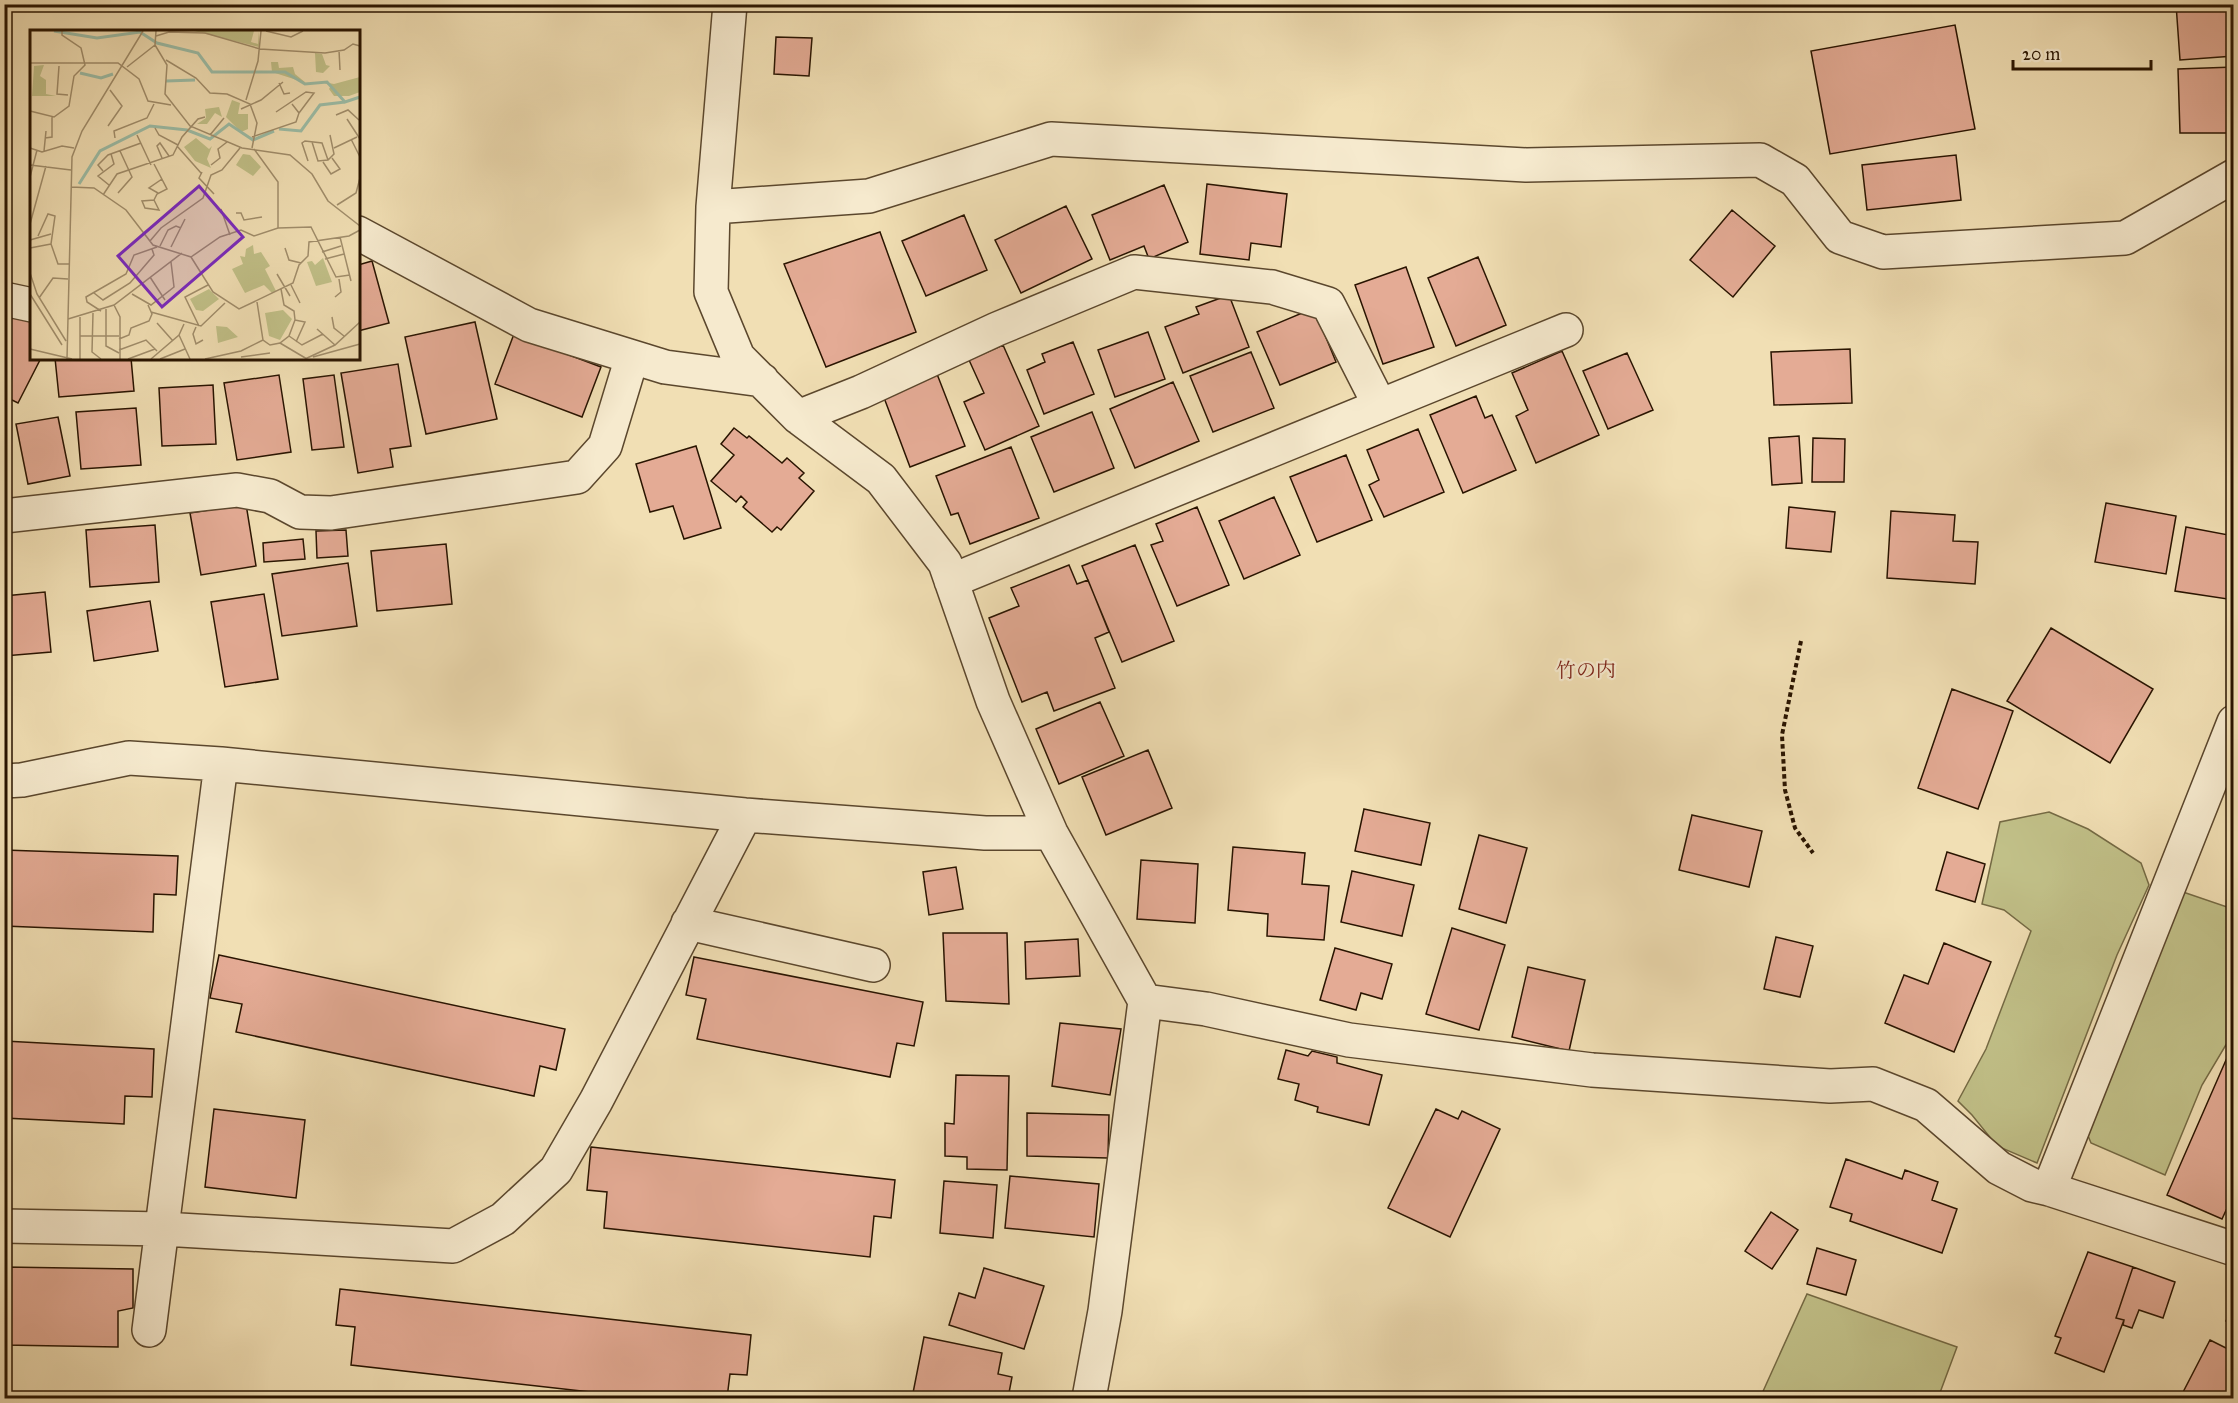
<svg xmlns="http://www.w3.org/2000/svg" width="2238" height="1403" font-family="'IM FELL Great Primer','Noto Serif JP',serif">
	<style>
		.green { fill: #c1c088; stroke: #756a44; stroke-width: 1.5 }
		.building { fill: #e4ab95; stroke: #291400; stroke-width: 1.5 }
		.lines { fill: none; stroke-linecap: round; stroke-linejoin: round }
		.street-casing { stroke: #5b472d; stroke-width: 36 }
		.path { stroke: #291400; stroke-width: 4; stroke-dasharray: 4.5 3; stroke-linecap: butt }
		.street { stroke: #f6eace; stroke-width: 33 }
		.labels { text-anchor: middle; stroke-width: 4.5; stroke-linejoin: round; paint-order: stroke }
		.quarter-label { font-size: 20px; fill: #7a1f14; stroke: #f6eace }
		.inset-river { fill: none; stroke: #9cbda7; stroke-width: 3 }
		.inset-road { fill: none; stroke: #a18e6c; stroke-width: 1.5 }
		.view { fill: #7b2cbf; fill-opacity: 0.15; stroke: #7b2cbf; stroke-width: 3 }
		.inset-edge { fill: none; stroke: #291400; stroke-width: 3 }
	</style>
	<rect width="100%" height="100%" fill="#f1dfb4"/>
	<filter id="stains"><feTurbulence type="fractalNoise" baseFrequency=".00333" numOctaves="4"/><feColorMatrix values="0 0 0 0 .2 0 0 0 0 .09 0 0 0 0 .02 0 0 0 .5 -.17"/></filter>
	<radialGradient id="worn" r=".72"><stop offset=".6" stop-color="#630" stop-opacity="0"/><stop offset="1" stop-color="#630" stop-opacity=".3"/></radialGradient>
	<path class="green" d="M2049,812L2088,829L2141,863L2149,885L2117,955L2037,1163L1997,1146L1972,1115L1958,1101L1986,1049L2031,931L2004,910L1982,904L2000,822Z
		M2183,892L2233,909V1033L2202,1085L2165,1175L2091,1143L2084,1126Z
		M1807,1294L1957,1347L1938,1398H1760Z"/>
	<path class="building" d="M1281,4H1297L1294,11Z
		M2176,4H2234V56L2180,60Z
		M1955,25L1975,129L1830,154L1811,51Z
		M776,37L812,38L809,76L774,74Z
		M2234,67V133H2180L2178,69Z
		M1956,155L1961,200L1867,210L1862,165Z
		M1207,184L1287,194L1281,247L1251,243L1249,260L1200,254Z
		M1164,185L1188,242L1149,259L1144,246L1110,260L1092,215Z
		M1066,206L1092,259L1021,293L995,240Z
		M1732,210L1775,246L1733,297L1690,260Z
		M964,215L987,270L926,296L902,241Z
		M880,232L916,332L826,367L784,264Z
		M1478,257L1506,325L1456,346L1428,278Z
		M372,261L389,323L358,331V265Z
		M1406,267L1434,347L1383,364L1355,285Z
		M1229,295L1249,347L1183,373L1165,327L1199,314L1196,307Z
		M1314,308L1336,362L1280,385L1257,332Z
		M2230,309H2234V330Z
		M12,312L32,322V358H41L18,403L4,396V328Z
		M475,322L497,419L426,434L405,337Z
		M1148,332L1165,379L1115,397L1098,350Z
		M514,334L601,367L582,417L495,384Z
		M1073,342L1094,394L1044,414L1027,370L1045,362L1042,354Z
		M1003,345L1039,426L985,450L964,402L984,393L969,360Z
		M1850,349L1852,403L1774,405L1771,352Z
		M1562,351L1599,435L1536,463L1516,416L1528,410L1512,373Z
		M1251,352L1274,408L1213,432L1190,376Z
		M1627,353L1653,410L1608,429L1583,371Z
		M55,358H131L134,391L59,397Z
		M398,364L411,446L390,449L393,467L358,473L341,373Z
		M937,374L965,446L910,467L883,395Z
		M279,375L291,452L237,460L224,383Z
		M334,375L344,447L312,450L303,379Z
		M1173,382L1199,441L1135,468L1110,409Z
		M213,385L216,444L162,446L159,388Z
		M1476,396L1485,418L1492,415L1516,470L1463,493L1430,415Z
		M136,408L141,465L81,469L76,412Z
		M1092,412L1114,468L1054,492L1031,437Z
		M58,417L70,476L28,484L16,424Z
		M734,428L747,438L749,436L782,463L787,458L804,473L799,478L814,491L781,530L777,527L772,532L743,507L747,502L741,496L736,502L711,481L734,455L721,444Z
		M1418,429L1444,492L1384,517L1369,485L1379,480L1367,450Z
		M1799,436L1802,483L1772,485L1769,438Z
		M1813,438L1845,439L1844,482H1812Z
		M696,446L721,528L684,539L673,506L650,512L636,464Z
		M1011,447L1039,518L970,544L958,513L951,515L936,476Z
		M1346,455L1372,520L1317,542L1290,477Z
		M1274,497L1300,555L1244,579L1219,521Z
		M2106,503L2176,516L2166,574L2095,562Z
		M246,504L256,566L201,575L190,513Z
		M1197,507L1229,585L1177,606L1151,545L1163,541L1156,524Z
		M1789,507L1835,512L1831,552L1786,548Z
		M1891,511L1955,515L1953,541L1978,542L1975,584L1887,578Z
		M155,525L159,582L90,587L86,530Z
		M2186,527L2234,536V600L2175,591Z
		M346,530L348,556L317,558L316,531Z
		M303,539L305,559L264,562L263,543Z
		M446,544L452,604L377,611L371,551Z
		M1135,545L1174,641L1122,662L1082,566Z
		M348,563L357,626L282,636L272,574Z
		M1069,565L1077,584L1088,580L1109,632L1095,638L1115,688L1054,711L1047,692L1022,702L989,618L1019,606L1011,588Z
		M45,592L51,652L4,656V596Z
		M264,594L278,679L225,687L211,602Z
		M150,601L158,651L94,661L87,611Z
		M2051,628L2153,689L2110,763L2007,701Z
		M1952,689L2013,711L1978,809L1918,788Z
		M1100,702L1124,756L1059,784L1036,729Z
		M1148,750L1172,808L1106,835L1082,777Z
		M1364,809L1430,823L1421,865L1355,851Z
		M1692,815L1762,831L1749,887L1679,870Z
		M1479,835L1527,848L1506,923L1459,909Z
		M1233,847L1305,853L1302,884L1329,886L1324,940L1267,936L1268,914L1228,910Z
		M4,850L178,856L176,895L154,894L153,932L4,926Z
		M1947,852L1985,864L1975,902L1936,890Z
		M1141,860L1198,864L1195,923L1137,919Z
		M956,867L963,909L929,915L923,872Z
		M1352,871L1414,885L1402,936L1341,922Z
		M1452,928L1505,945L1479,1030L1426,1014Z
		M943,933H1007L1009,1004L946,1001Z
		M1776,937L1813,946L1800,997L1764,989Z
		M1078,939L1080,976L1026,979L1025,942Z
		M1944,943L1991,962L1954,1052L1885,1023L1904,975L1928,984Z
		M1335,948L1392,964L1382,999L1361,993L1356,1010L1320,1000Z
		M219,955L565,1029L556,1070L540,1066L534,1096L236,1032L242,1004L210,998Z
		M694,957L923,1002L914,1046L897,1043L890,1077L697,1039L706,999L686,995Z
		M1528,967L1585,980L1569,1051L1512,1037Z
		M1060,1023L1121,1029L1110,1095L1052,1086Z
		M4,1041L154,1049L152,1097L125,1096L124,1124L4,1118Z
		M2233,1044L2234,1193L2222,1219L2167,1195Z
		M1286,1050L1308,1056L1312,1051L1337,1057V1063L1382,1075L1369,1125L1317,1112L1318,1107L1295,1100L1299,1084L1278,1079Z
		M956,1075L1009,1076L1007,1170L967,1169V1157L945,1156V1123L954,1124Z
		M214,1109L305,1120L296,1198L205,1187Z
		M1436,1109L1458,1119L1462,1111L1500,1129L1450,1237L1388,1208Z
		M1027,1113L1109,1115L1108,1158L1027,1156Z
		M591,1147L895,1180L891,1218L874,1216L870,1257L604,1228L607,1192L587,1190Z
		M1846,1159L1902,1179L1905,1170L1938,1182L1932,1200L1957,1209L1942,1253L1850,1221L1852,1214L1830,1207Z
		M1010,1176L1099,1184L1094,1237L1005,1228Z
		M944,1181L997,1185L993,1238L940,1233Z
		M1771,1212L1798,1230L1772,1269L1745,1251Z
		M1817,1248L1856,1260L1846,1295L1807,1284Z
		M2088,1252L2133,1267L2116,1318L2124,1320L2104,1372L2055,1353L2061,1338L2055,1336Z
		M4,1267L133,1269V1308L118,1311V1347L4,1345Z
		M2133,1267L2175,1282L2163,1318L2139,1310L2132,1328L2123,1325L2124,1320L2116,1318Z
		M984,1268L1044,1286L1024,1349L949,1325L959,1293L975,1298Z
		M340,1289L751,1335L747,1375L730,1374L727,1398H644L351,1365L355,1327L336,1325Z
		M2234,1306V1325L2226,1321Z
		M924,1337L1002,1353L998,1374L1012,1377L1008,1398H912Z
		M2210,1340L2234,1352V1398H2180Z"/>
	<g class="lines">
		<defs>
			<path id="street" d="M730,4L713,207L711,292L738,357L798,417L881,479L945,563L993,701L1051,833L1145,1001L1105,1311L1089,1398
				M713,207L869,196L1051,139L1526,165L1760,160L1795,180L1840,237L1883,252L2125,238L2234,176
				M358,233L529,325L665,367L762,380
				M4,299L32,305
				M798,417L861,392L997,329L1134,272L1272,287L1328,304L1380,406
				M4,516L237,490L270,496L300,512L331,513L577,477L605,446L632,357
				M951,581L1566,330
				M4,781L22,780L129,758L221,764L745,815L985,833H1051
				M688,923L873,965
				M1145,1001L1206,1009L1349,1040L1592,1070L1830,1086L1873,1084L1926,1105L1999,1168L2032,1185L2049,1189L2234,1249
				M2049,1189L2234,722
				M4,1226L163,1229L453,1246L503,1219L556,1170L596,1101L745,815
				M149,1330L221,764"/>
		</defs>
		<use href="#street" class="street-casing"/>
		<path class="path" d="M1801,641L1782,735L1785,790L1795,828L1813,853"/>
		<use href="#street" class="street"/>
	</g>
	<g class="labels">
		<g class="quarter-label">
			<text x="1586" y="677">竹の内</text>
		</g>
	</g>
	<g transform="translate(30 30)">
		<rect width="330" height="330" fill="#f1dfb4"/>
		<path d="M164,1H224L221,12L228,14L229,1V17ZM285,23L292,24L296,35L300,36L293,43L286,42ZM241,32H248L249,38L263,37L265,44L276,53L242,42ZM14,35L10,46L16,50V64L26,66H2L4,36ZM330,47V62L319,66H304L299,59L301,56L293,52L304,54ZM202,70L210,73L208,84H218V99L211,102L196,87ZM189,77L192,87L185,83L177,94H167L176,88L175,79ZM166,108L179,119L182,116L177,129L181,138L165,131L154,117ZM213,124L220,125L231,137L223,146L206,135ZM223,215L224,224L231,222L240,236L235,239L246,261L242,263L234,255L215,263L202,239L213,234L210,226L215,227L216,219ZM293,228L302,252L286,256L277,232L282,231L285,235ZM179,259L189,269L173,281L166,280L160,269ZM253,280L262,289L250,310L239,306L235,283ZM186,296L197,297L208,307L188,313Z" fill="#c1c088"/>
		<path class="inset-river" d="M24,1L67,8L110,2L127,13L168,23L182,42H255L275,54L297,52L315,72L330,67M50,43L71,48L83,44M136,51L165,50M249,99L271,101L290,75L315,72M49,154L70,121L120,96L157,100L180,109L199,94L223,110L244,101"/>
		<path class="inset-road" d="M126,1L125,15L137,35L135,64L160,96L212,118L260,125L282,144L298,171L330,196M236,1L261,7L273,1M126,6L139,2L175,3L230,19L295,23L314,20L323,14L330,16M309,20L310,40M136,30L166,48L180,63L197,64L220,74L227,93L222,118M0,33H88L109,49L118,71L141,75M29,36L27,64L38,65M97,37L125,15M249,53L254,64L260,63M216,70L228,31L231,1M211,79L231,70L253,52M0,81L24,87L39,76L44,46L55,35L51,18L32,5V1M246,82L276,62L284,63L269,83M306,85L318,80L329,90M317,89L330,109M78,96L92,76L80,60M125,98L129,105L148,115M107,105L121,135M180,105L194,88M222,107L266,92L269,83L262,74M15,108L22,107V87M85,108L84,101L117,88L124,74M321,109L330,127M282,112L288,131L298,130L304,124L300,105M147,116L171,143M0,118L12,122L32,116L44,118M304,118L327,107M224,119L248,152V198M14,121L16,101M132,128L127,116L130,113L139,126M278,131L272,113L275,111L292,113L298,130M293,132L301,144L310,139L302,128M124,134L137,159L127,164L124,170M0,135L41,140M181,135L190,128L188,119L197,112M73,141L68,135L78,125L111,113M172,142L169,148L184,164M0,147L7,120M79,155L68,146L84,134L81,124M41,157L64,158L96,180L123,215L161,227L183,262L209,279L263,253L269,235L278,226L279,212L319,206L330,200M88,163L102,147L90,121M128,163L119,158L132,149M73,165L87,144L143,125L152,107L168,89L175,87M124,170L129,180L115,178L112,171ZM307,175L326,163L330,148M191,179L200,205M206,183H211L214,190L232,187M0,194L16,136M8,206L18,184L25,186L21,214L28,234H39M310,207L321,251M0,210L21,204M120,211L131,198L173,168L181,145L192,140L210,118M130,216L138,200L146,196L151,198M141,217L155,189M0,218L21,214M255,218L259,230L271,233M292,222L311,216M161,227L190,207L211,200L224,206L248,198L281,197L306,247L320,245M295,229L314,224M0,243L7,264L36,311M247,244L260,266M120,247L135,270M261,255L270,273M64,263L73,270L100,253L124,225L122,219M0,264L32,315M102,264L121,275L144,257L141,232M305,267L311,262L309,249M9,268L23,248L38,249M227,272L233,310L240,315L250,313L259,306L265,290L264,281L254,275L251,259M84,275L90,287V329M76,279V316L89,323M71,281L57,272L56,267L96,244L104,225L127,217M121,282L171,296L195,273M63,283L62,322L71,329M50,287V329M302,287L304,298L314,306M38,289L84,275L152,223M265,290L275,292L266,312M127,293L143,311M169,296L155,267L178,255M166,297L163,304L166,314L173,310M287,299L305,315M149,305L160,329M50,306H89M259,306L272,315L293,304M89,309L99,305L101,298L119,291L122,284L118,275M250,313L277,329M0,319L42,329M89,320L116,310L127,321M211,327L240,323M283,327L330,314M37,329L42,127L52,101L113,1M98,329L125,319M121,329L149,305L154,294M130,329L155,319M175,329L211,321L233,310M275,329L305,315L330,292"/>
		<path class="view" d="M169,156L213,207L132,277L88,226Z"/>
		<rect width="330" height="330" class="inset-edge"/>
	</g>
	<rect width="2238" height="1403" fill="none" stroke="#f1dfb4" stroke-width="24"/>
	<rect x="6" y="6" width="2226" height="1391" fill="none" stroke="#291400" stroke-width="3"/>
	<rect x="12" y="12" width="2214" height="1379" fill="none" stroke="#291400" stroke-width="1.5"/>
	<path d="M2013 60v9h138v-9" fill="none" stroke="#291400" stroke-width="3"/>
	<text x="2022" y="60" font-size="18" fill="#291400" stroke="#f6eace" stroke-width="4.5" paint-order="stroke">20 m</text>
	<rect width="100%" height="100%" filter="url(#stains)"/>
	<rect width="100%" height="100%" fill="url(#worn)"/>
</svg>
